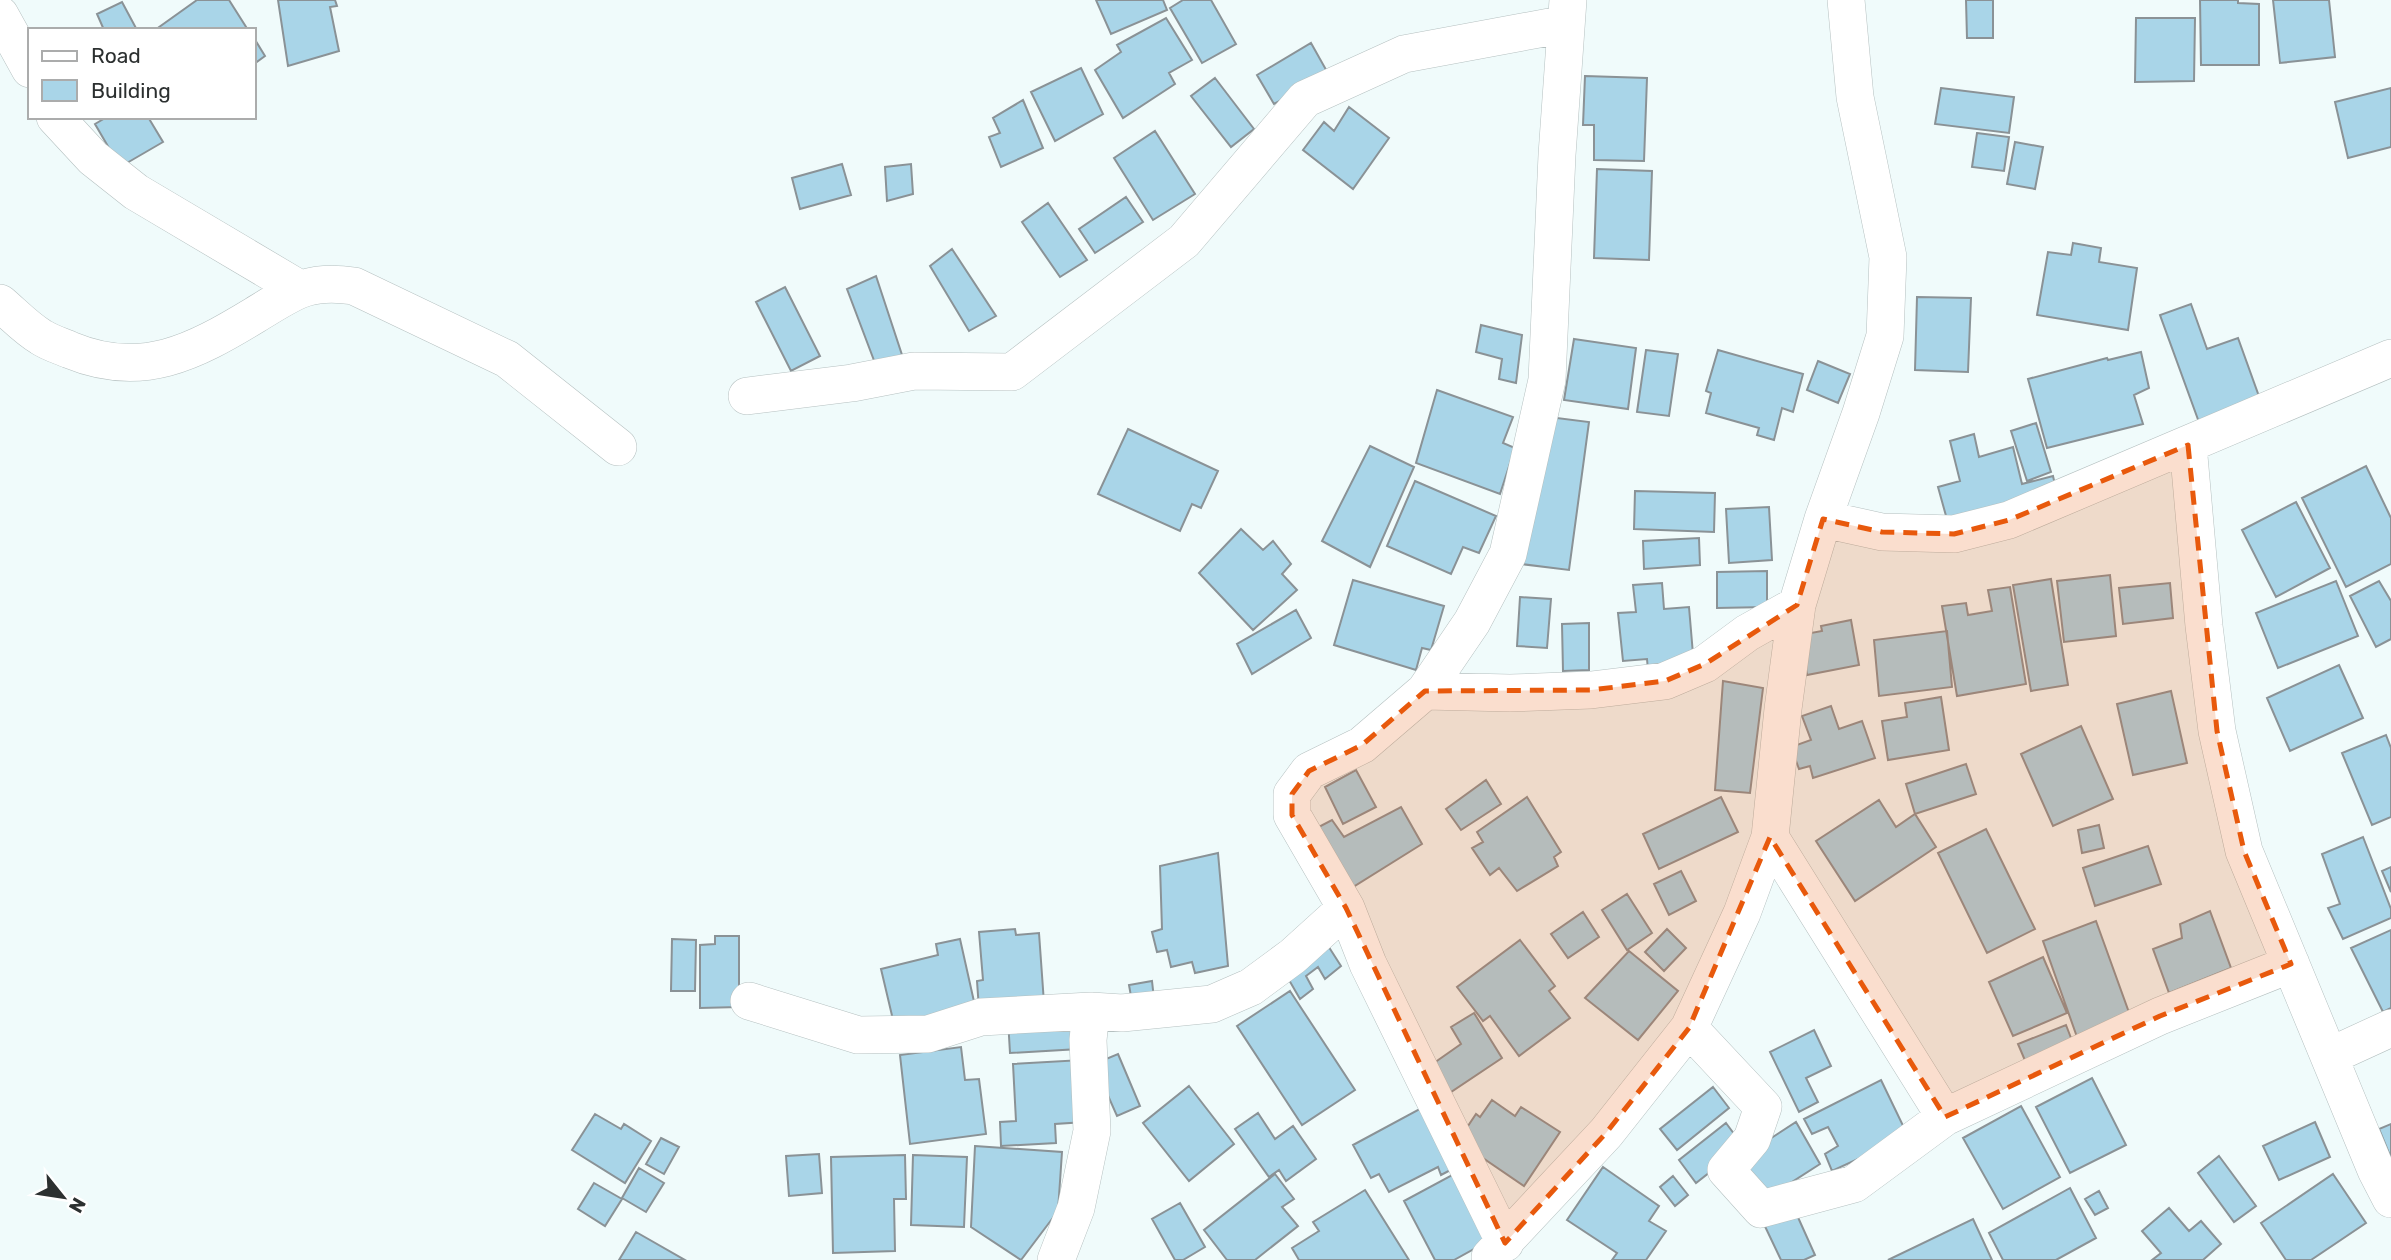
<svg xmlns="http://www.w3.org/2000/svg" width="2391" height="1260" font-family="Rubik,sans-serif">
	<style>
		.building { fill: #a9d5e8; stroke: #8a9296; stroke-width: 2 }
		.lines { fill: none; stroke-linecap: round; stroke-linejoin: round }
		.minor-casing { stroke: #b5c0c0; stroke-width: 38 }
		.minor { stroke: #fff; stroke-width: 37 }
		.marked { fill: #e8590c; fill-opacity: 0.2; stroke: #e8590c; stroke-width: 5; stroke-dasharray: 14 9; stroke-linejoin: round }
	</style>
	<rect width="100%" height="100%" fill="#f0fbfb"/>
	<path class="building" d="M197,0H229L248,30H155Z
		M278,0H335L337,6L330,7L339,51L288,66Z
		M1096,0H1163L1167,10L1111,34Z
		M1183,0H1211L1236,44L1202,63L1170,8Z
		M1966,0H1993V38H1967Z
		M2200,0H2238V3L2259,4V65H2201Z
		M2273,0H2329L2335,57L2280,63Z
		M122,2L137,30H104L97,14Z
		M1166,18L1192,60L1169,73L1175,84L1123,118L1095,70L1121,52L1117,45Z
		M2136,18H2195L2194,81L2135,82Z
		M254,38L265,56L254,64Z
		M1311,43L1329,75L1274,104L1257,75Z
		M1081,68L1103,114L1055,141L1031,92Z
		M1585,76L1647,78L1644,161L1594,160V125H1583Z
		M1215,78L1254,129L1231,147L1191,96Z
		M1941,88L2014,97L2009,133L1935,124Z
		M2391,88V147L2348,158L2335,102Z
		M1023,100L1043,148L1001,167L989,137L1000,133L993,118Z
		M1349,107L1389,138L1353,189L1303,150L1324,122L1334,131Z
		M107,117H148L163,142L120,167L95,124Z
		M1155,131L1195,194L1153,220L1114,158Z
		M1977,133L2009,137L2004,171L1972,167Z
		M2015,142L2043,147L2035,189L2007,184Z
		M842,164L851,195L800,209L792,178Z
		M911,164L913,194L887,201L885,167Z
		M1597,169L1652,171L1649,260L1594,258Z
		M1126,197L1143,222L1095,253L1079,229Z
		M1048,203L1087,260L1060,277L1022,222Z
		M2073,243L2101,248L2099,262L2137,268L2128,330L2037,315L2048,252L2071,255Z
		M952,249L996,316L969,331L930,266Z
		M876,276L904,361L878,371L847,289Z
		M785,287L820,356L791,371L756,302Z
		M1917,297L1971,298L1968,372L1915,370Z
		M2191,304L2207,349L2238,338L2261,402L2200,425L2160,315Z
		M1481,325L1522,335L1516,383L1499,379L1502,359L1476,352Z
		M1574,339L1636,348L1628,409L1564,400Z
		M1646,350L1678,354L1669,416L1637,412Z
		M1718,350L1803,374L1793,412L1782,408L1774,440L1757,435L1759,428L1706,413L1711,393L1706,391Z
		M2141,352L2149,388L2134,395L2143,424L2047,448L2028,379L2107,358L2108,360Z
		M1818,361L1850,374L1838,403L1807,390Z
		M1437,390L1513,417L1503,443L1515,448L1500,494L1416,463Z
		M1541,416L1589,422L1569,570L1521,564Z
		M2036,423L2051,472L2027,481L2011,431Z
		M1128,429L1218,471L1201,508L1192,504L1180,531L1098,494Z
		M1974,434L1979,457L2013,447L2022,484L2053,476L2056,489L1948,523L1938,487L1960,481L1950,441Z
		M1370,446L1414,467L1370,567L1322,541Z
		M2366,466L2391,518V564L2346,587L2302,498Z
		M1415,481L1496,516L1479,553L1463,547L1451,574L1387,546Z
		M1635,491L1715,493L1714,532L1634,529Z
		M2296,502L2330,568L2276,597L2242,530Z
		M1769,507L1772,560L1729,563L1726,509Z
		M1241,529L1263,550L1273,541L1291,564L1282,574L1297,590L1253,630L1199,573Z
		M1699,538L1700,565L1644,569L1643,541Z
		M1767,571V607L1717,608V572Z
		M2110,575L2116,636L2064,642L2057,581Z
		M2051,579L2068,685L2031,691L2013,585Z
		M1353,580L1444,606L1431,650L1422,648L1416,670L1334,645Z
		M2336,581L2358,636L2278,668L2256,613Z
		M2379,581L2391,601V639L2376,647L2350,596Z
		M1662,583L1664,609L1689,607L1694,666L1648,670L1647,659L1623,661L1618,613L1636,612L1633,585Z
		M2170,583L2173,618L2123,624L2119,588Z
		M2010,587L2026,684L1957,696L1942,606L1966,603L1968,615L1992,611L1988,590Z
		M1520,597L1551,599L1547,648L1517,646Z
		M1296,610L1311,638L1252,674L1237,644Z
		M1851,620L1859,665L1807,675L1800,635L1822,631L1821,626Z
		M1589,623V670L1563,671L1562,624Z
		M1947,631L1952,687L1879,696L1874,640Z
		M2339,665L2363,718L2290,751L2267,698Z
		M1723,681L1763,688L1750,793L1715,790Z
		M2171,691L2187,763L2133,775L2117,704Z
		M1941,697L1949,750L1888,760L1882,721L1907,717L1905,703Z
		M1831,706L1839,729L1862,721L1875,758L1813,778L1810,766L1799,769L1791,747L1811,740L1802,716Z
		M2081,726L2113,799L2053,826L2021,754Z
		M2386,735L2391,748V817L2372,825L2342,753Z
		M1966,764L1976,794L1915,814L1906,784Z
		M1356,770L1376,807L1343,824L1325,787Z
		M1486,780L1501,804L1461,830L1446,809Z
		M1527,797L1561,852L1554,857L1558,866L1517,891L1499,868L1490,875L1472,848L1483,842L1477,832Z
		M1721,797L1738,832L1659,869L1643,834Z
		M1879,800L1896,827L1915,814L1936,847L1855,901L1816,841Z
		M1401,807L1422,844L1345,892L1311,831L1332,820L1344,837Z
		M2099,825L2104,848L2082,853L2078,830Z
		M1986,829L2035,929L1987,953L1938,853Z
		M2363,837L2391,909V918L2343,939L2328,908L2340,904L2322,854Z
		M2148,846L2161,884L2095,906L2083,868Z
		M1218,853L1228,966L1195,973L1192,962L1171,967L1167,950L1157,952L1152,932L1162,929L1160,866Z
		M2391,867V892L2382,871Z
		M1681,871L1696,901L1669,915L1654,884Z
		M1627,894L1652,933L1627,950L1602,910Z
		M2210,911L2231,968L2169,993L2153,949L2182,938L2180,924Z
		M1583,912L1599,937L1568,958L1551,934Z
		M2096,921L2131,1018L2077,1037L2043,941Z
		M1015,929L1016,935L1039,933L1044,1003L979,1009L977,981L983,980L979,932Z
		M1667,929L1686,948L1664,971L1645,952Z
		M2391,930V1008L2383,1012L2351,948Z
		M715,936H739V1007L700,1008V945L715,944Z
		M672,939L696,940L695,991H671Z
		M960,939L975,1006L894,1024L881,969L938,955L936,944Z
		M1520,940L1555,986L1549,991L1570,1018L1519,1056L1490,1016L1483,1021L1457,987Z
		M1325,941L1341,966L1325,979L1318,967L1306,976L1313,989L1300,999L1285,973Z
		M1629,951L1678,991L1638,1040L1585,998Z
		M2043,957L2067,1013L2013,1036L1989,982Z
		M1152,981L1154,999L1132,1002L1129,985Z
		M1290,991L1355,1090L1302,1125L1237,1026Z
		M1076,1013L1079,1049L1010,1053L1008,1019Z
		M1474,1013L1502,1058L1442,1098L1424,1070L1461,1044L1451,1027Z
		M2066,1025L2076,1051L2029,1070L2018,1044Z
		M1814,1030L1831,1066L1806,1078L1818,1102L1799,1112L1770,1052Z
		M961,1047L965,1080L979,1079L986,1134L910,1144L900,1055Z
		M1118,1054L1140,1106L1117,1116L1094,1064Z
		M1082,1060L1085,1122L1055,1124L1056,1143L1001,1146L1000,1122L1016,1121L1013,1064Z
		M2092,1078L2126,1145L2070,1173L2036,1107Z
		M1881,1080L1908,1136L1832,1171L1825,1154L1838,1146L1828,1127L1812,1134L1804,1119Z
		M1189,1086L1234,1144L1189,1181L1143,1123Z
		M1713,1087L1729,1108L1677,1150L1660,1129Z
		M1492,1100L1515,1116L1521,1107L1560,1132L1524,1186L1458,1141L1476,1114L1480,1117Z
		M1427,1105L1458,1166L1441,1175L1438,1167L1389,1192L1379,1174L1371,1178L1353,1145Z
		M2021,1106L2060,1177L2003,1209L1963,1138Z
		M1258,1113L1275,1139L1293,1126L1316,1159L1286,1181L1279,1170L1269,1177L1235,1129Z
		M595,1114L621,1129L624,1124L651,1141L625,1183L572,1150Z
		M1796,1122L1820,1164L1767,1198L1742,1157Z
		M2315,1122L2330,1157L2279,1180L2263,1146Z
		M1726,1123L1743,1146L1696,1183L1679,1160Z
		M2391,1124V1158L2379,1129Z
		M661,1138L679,1147L664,1174L646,1164Z
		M975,1146L1062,1152L1058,1211L1021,1260L971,1227Z
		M819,1154L822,1193L789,1196L786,1156Z
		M905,1155L906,1199H894L895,1251L833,1253L831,1157Z
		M913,1155L967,1157L964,1227L911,1225Z
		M2219,1156L2256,1206L2234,1222L2198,1173Z
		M1603,1167L1659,1206L1649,1221L1666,1231L1646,1260H1612L1617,1253L1567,1220Z
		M639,1168L664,1183L646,1212L622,1198Z
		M1275,1174L1294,1199L1282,1207L1298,1226L1255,1260H1227L1204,1230Z
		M1454,1174L1490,1240L1454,1260H1435L1404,1201Z
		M2333,1174L2366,1223L2311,1260H2286L2261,1223Z
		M1673,1176L1688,1195L1675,1206L1660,1187Z
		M594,1183L622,1199L605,1226L578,1209Z
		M2070,1188L2096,1238L2056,1260H2003L1989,1233Z
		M1365,1190L1409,1260H1299L1292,1248L1319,1231L1313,1222Z
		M2099,1191L2108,1208L2095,1215L2085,1199Z
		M1180,1203L1205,1247L1183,1260H1175L1152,1219Z
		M1792,1204L1815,1255L1804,1260H1781L1761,1218Z
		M2169,1208L2189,1231L2201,1221L2221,1244L2203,1260H2152L2161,1253L2142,1231Z
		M1973,1219L1992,1260H1888Z
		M636,1232L685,1260H619Z"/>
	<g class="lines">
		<defs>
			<path id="minor" d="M0,15L30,69
				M55,117L93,158L136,192L298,288
				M0,303C13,314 26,328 41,337C50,343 61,346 70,350C142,380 194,352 255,315C293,292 307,279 354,286L507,359L618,447
				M747,396L852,383L914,371L1012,372L1184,241L1305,99L1404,54L1566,24
				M2188,445L2204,626L2217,731L2244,851L2376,1170L2391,1199
				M1823,519L1882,532L1954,534L2009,520L2391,358
				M1425,691L1510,693L1591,690L1665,681L1705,664L1747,633L1797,605
				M1770,837L1945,1117
				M749,1001L858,1035L928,1034L981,1017L1091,1011L1122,1013L1212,1004L1251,987L1293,956L1346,908
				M1689,1028L1763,1107L1752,1139L1726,1170L1761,1209L1854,1184L1945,1117L2160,1016L2291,964
				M2330,1056L2391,1028
				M1505,1243L1368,964L1346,908L1292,815V794L1309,771L1362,745L1425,691L1472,622L1508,554L1547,380L1557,155L1568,0
				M1490,1257L1606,1133L1689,1028L1742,913L1770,837L1783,709L1797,605L1823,519L1861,413L1885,336L1888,257L1855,97L1846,0
				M1056,1260L1076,1208L1092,1131L1088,1040L1091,1011"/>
		</defs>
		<use href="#minor" class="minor-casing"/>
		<use href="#minor" class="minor"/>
	</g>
	<path class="marked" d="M2188,445L2217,731L2244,851L2291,964L2160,1016L1945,1117L1770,837L1689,1028L1606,1133L1505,1243L1346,908L1292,815V794L1309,771L1362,745L1425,691L1591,690L1665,681L1705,664L1797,605L1823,519L1882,532L1954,534L2009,520Z"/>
	<rect x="28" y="28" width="228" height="91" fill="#ffffff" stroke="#abacac" stroke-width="2"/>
	<rect x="42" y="51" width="35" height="10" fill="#ffffff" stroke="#abacac" stroke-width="2"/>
	<text x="91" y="63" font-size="21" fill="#2c3030">Road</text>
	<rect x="42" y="80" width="35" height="21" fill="#a9d5e8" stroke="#abacac" stroke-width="2"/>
	<text x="91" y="98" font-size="21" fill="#2c3030">Building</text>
	<g transform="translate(63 1197) rotate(120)" stroke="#ffffff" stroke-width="5" paint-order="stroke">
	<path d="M0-5L12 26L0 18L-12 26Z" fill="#2c3030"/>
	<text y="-10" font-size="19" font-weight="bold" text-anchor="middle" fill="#2c3030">N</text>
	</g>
</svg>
